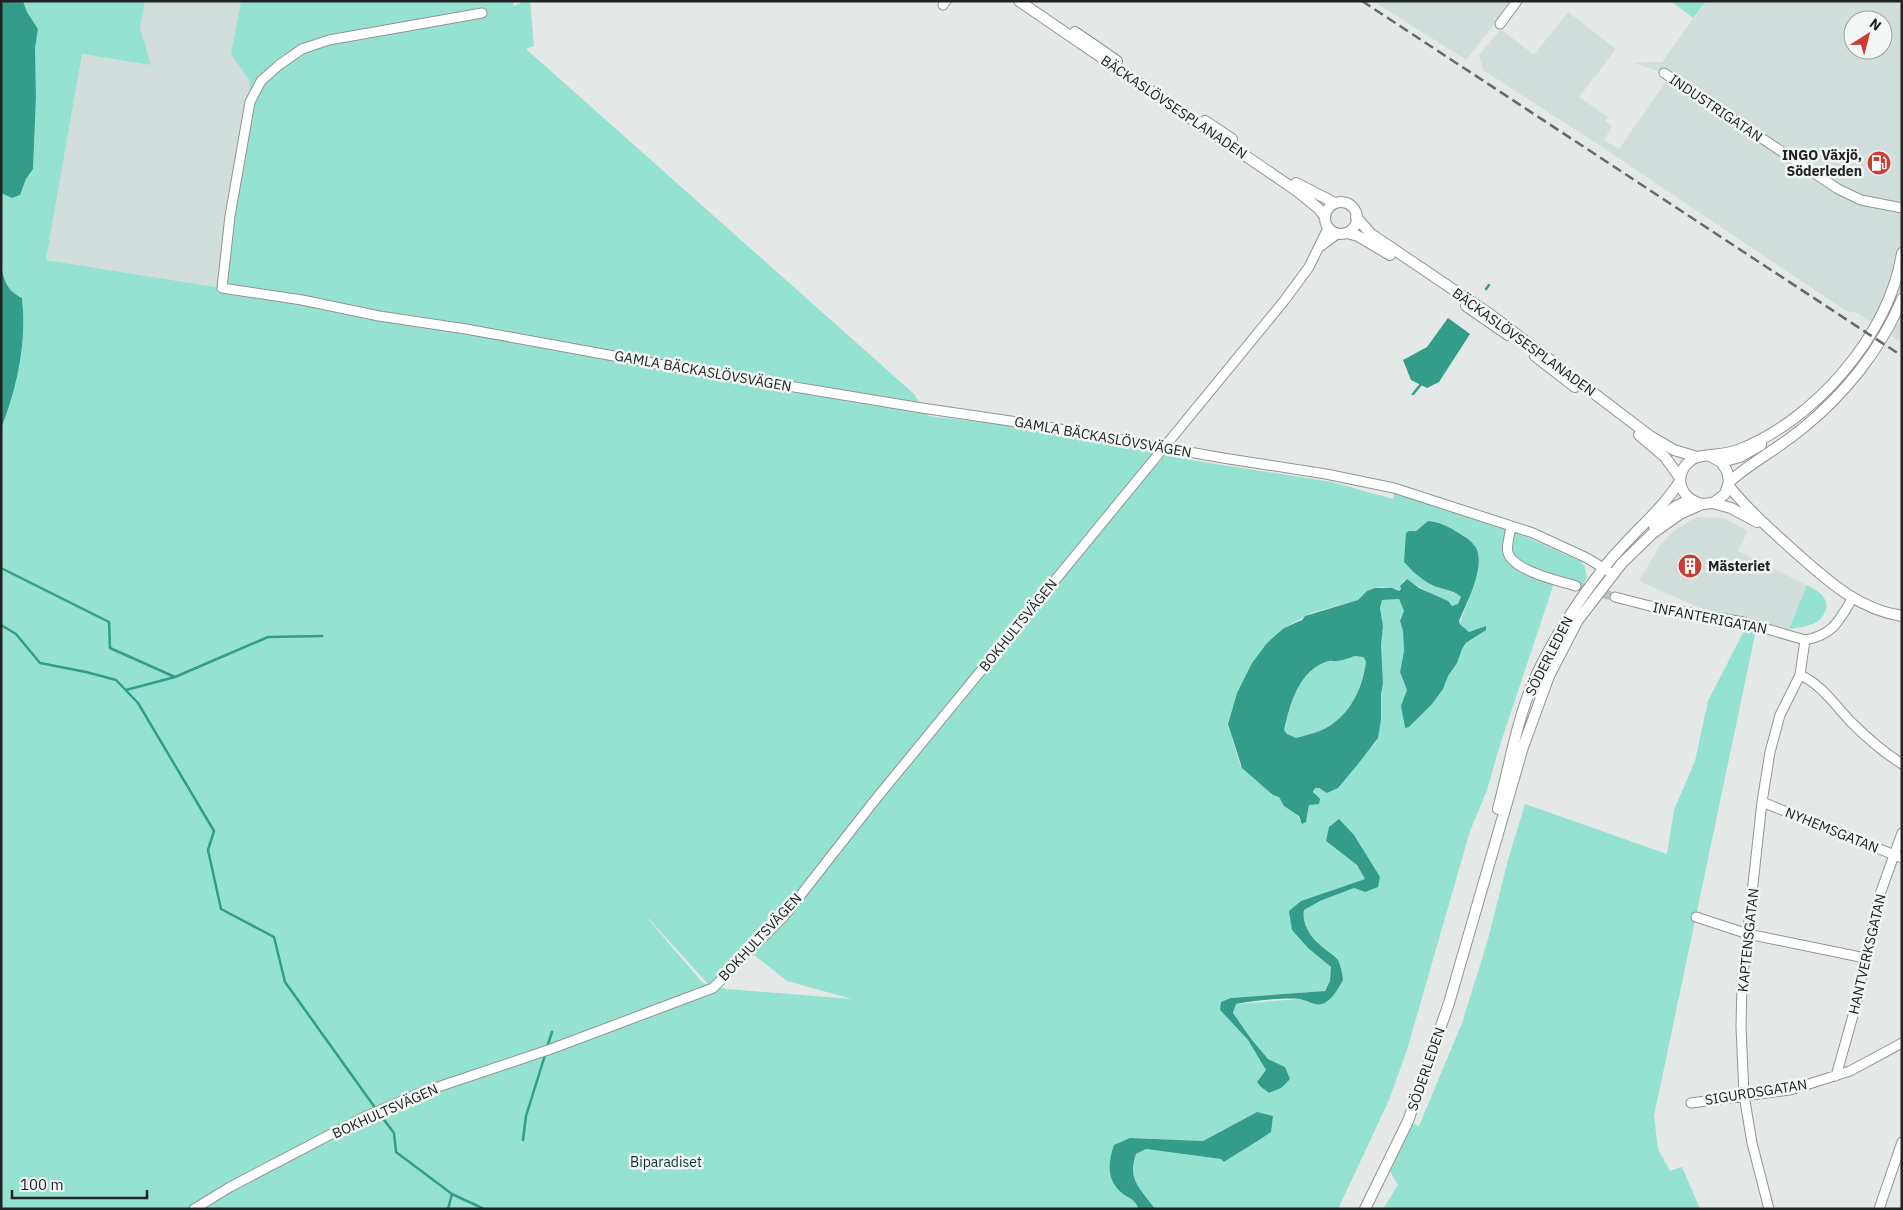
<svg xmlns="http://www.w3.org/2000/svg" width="1903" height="1210" font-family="'IBM Plex Sans',sans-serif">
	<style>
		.built { fill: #d1dedb; fill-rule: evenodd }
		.green { fill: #96e2d1; fill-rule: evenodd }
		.water { fill: #339d8a; fill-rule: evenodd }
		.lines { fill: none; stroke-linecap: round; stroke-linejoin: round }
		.stream { stroke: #339d8a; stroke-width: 2.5 }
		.minor-tunnel { stroke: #bdc1c0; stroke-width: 9; stroke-dasharray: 9 4.5; stroke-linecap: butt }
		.minor-casing { stroke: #909493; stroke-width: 11 }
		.tertiary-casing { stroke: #909493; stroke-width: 12 }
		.minor { stroke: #fff; stroke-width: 9 }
		.tertiary { stroke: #fff; stroke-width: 10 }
		.rail { stroke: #676969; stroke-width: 2.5; stroke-dasharray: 10 5; stroke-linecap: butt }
		.labels { text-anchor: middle; stroke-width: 5; stroke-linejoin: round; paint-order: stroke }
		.street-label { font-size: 14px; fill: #212323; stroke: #f2f6f5 }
		.poi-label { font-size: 14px; font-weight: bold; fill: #212323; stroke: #f2f6f5; text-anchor: end }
		.park-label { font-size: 14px; fill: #05362e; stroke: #f2f6f5 }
	</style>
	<rect width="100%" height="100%" fill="#e4e8e7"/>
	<path class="built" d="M145,1H241L232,54L249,80L250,102L222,288L46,260L82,54L150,65L140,28Z
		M1373,1H1514L1495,23L1466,60Z
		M1706,1H1902V343L1857,313L1846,311L1599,145L1483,70L1479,55L1501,29L1534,55L1568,12L1616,49L1579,97L1608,117L1605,121L1612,126L1604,140L1619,149L1667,80L1664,73L1635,63L1662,62ZM1853,20H1883V50H1853Z
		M1696,517L1724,518L1748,531L1738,551L1807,585L1789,629L1700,608L1639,581L1660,545L1675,530Z"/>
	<path class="green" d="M23,1H145L140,28L151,65L82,54L46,260L222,288L250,102L249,80L231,54L241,1H513L514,6L525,1H530L534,46L526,49L914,394L928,416L997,424L1139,449L1197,461L1332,482L1393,499L1394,488L1511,530L1580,561L1585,567L1587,578L1577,591L1555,580L1500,745L1487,790L1470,831L1407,1050L1389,1100L1338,1209H1155C1140,1188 1127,1180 1136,1154L1146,1149L1221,1159L1225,1162L1245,1147L1256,1143L1257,1112L1203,1141L1131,1138L1122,1193L1134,1199L1139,1209H1V429C15,392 27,337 22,298C16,296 9,292 6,287C0,272 1,212 1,193L12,198L20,195L26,179L33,169L36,97L35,49L38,29L27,12ZM1428,521C1443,522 1454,530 1466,537L1468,601L1460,623L1469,632L1486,626V630L1467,643L1462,649L1457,663L1448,676L1443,689L1409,727H1404C1403,711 1402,706 1407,690L1400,672L1404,651L1403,631L1400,621L1404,611L1399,599L1382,600L1380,608L1383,626L1381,645L1383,684L1381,694V719L1376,742L1327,793L1319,788H1315L1313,794L1318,797L1309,805L1307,818L1300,820L1295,812L1284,806L1279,797L1273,795L1240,765L1228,724L1237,693L1252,663L1267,643L1284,628L1311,613L1358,600L1367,591L1375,588L1383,587L1399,591L1404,580C1410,581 1445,601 1452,606L1458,604L1461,597L1457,594L1433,585L1409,531H1415ZM1326,841L1380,877L1365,892L1354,888L1320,901L1304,910L1302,920L1307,930L1320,946L1337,959L1343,980L1336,991L1315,1004L1299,999L1236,1004L1233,1013L1252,1040L1268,1059L1285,1067L1269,1093L1261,1087L1257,1082L1266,1070L1248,1040L1220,1010L1232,998L1324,991L1330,981L1331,967L1309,949L1289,911L1329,891L1365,879L1357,865ZM648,919H649L709,985L703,983ZM749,951L787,981L852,999L726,989L715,986Z
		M1671,1H1706L1693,18Z
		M1807,585C1819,591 1832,600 1824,614C1822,618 1817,623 1812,624C1805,627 1796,628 1789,629Z
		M1747,625L1756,630L1654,1116L1658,1149L1670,1171L1682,1167L1700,1209H1383L1398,1185L1386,1164L1408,1121L1419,1126L1462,1023L1487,943L1508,860L1525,804L1667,854L1674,810L1695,761L1708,701Z
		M1355,656L1363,657L1366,661C1362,688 1351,715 1326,728C1317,733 1306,735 1296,738L1287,734L1284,730C1290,704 1299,669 1329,661C1335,660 1331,662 1336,661C1343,661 1349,658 1355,656Z"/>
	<path class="water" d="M1,1H23L27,12L38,29L35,49L36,97L33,169L26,179L20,195L12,198L1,193Z
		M1,267C5,282 7,291 22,298C27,342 17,388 1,429Z
		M1448,318L1470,334L1439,382L1427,388L1411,380L1403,360L1427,347Z
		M1428,521C1439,522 1448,526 1457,532C1464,536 1474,542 1477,550C1484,570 1467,602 1459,621L1460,624L1469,632L1486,626V630L1466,643L1462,649L1457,663L1448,676L1443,689L1432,704L1409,727L1405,728L1401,706L1407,690L1400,672L1404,651L1403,631L1400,621L1404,611L1399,599L1382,600L1380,608L1383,626L1381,645L1383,684L1381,694V719L1378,738L1358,764L1338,788L1327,793L1319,788H1315L1313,792L1320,799L1319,804L1309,805L1306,822L1302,824L1299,816L1284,806L1279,797L1273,795L1242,768L1228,724L1237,693L1252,663L1267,643L1284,628L1302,620L1305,616L1358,600L1367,591L1375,588H1392L1399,591L1401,589L1400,586L1407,579L1419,588L1448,601L1452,606L1458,604L1461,597C1455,590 1440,589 1432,585C1421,579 1412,571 1404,562L1406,533L1409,531H1416ZM1355,656L1363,657L1366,661C1363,688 1350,715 1326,728C1317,733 1306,735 1296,738L1287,734L1284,730C1290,704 1299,669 1329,661C1334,660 1331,662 1336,661C1342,661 1349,658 1355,656Z
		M1339,819L1354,835L1380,877L1378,887L1365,892L1354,888L1320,901L1304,910C1301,926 1313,940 1326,950C1330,953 1335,956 1338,960C1341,966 1342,973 1343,980C1339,987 1334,997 1326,1002C1318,1008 1309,1001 1300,999C1287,997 1250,1001 1236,1004L1233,1013L1252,1040L1268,1059L1285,1067L1290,1079L1281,1088L1269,1093L1261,1087L1257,1082L1266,1070L1248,1040L1220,1010L1221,1002L1231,998L1325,991L1330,981L1331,967L1309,949L1292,930L1289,911L1301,901L1365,879L1357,865L1326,841L1329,827Z
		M1257,1112L1273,1116L1271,1132C1256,1143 1240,1151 1224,1162L1221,1159L1146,1149L1136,1154C1127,1180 1140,1188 1155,1209H1139C1133,1197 1131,1200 1122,1193C1106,1180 1108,1162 1114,1145L1130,1138L1203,1141Z"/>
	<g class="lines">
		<path class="stream" d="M1486,289L1489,285
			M1413,394L1422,383
			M1,568L109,622L110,648L175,677L126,690
			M1,625L16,634L40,663L86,672L116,680L138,703L214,831L208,850L221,909L274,937L285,982L376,1109
			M175,677L268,637L322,636
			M547,1047L552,1032
			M379,1113L394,1133L396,1152L452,1194L448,1209
			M523,1140L526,1116L546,1052
			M452,1194L484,1209"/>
		<path class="minor-tunnel" d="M1576,586L1615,597"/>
		<defs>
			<path id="minor" d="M943,5L946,1
				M482,13L329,40L302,49L279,65L261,81L250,102L230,216L222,288L302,300L379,316L466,329L685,369L922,408L1031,424L1223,458L1326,474L1394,488L1533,533L1587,558L1613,574
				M1500,24L1517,1
				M1664,73L1838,189L1861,200L1902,208
				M1321,246L1337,234
				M1511,527C1510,535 1506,545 1508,553C1514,571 1560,581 1576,586
				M1615,597L1650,606L1743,622L1805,640
				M1805,640C1833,635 1839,621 1852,599
				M1800,675C1822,685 1834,704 1851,722C1866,737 1883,752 1902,764
				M1762,802L1902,858
				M1696,917L1748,934L1865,958
				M1836,1076L1856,1005L1879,897L1902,833
				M1691,1103L1790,1090L1850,1071L1902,1043
				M194,1209L230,1187L360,1119L420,1093L551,1049L713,988L785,915L875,800L1284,301L1309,267L1328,228
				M1769,1209L1752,1143L1744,1095L1741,1027L1742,984L1762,802L1770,752L1780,715L1800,675L1805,640
				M1879,1209L1902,1142"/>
			<path id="tertiary" d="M1019,1L1297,191L1318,208L1325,217
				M1075,32L1117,61
				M1205,121L1232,139
				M1296,183L1335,203
				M1325 218a16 16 0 1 1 32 0a16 16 0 1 1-32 0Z
				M1356,217L1371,234L1491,315L1650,436L1674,450L1697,457
				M1347,233L1358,236L1390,255
				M1466,306L1508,335
				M1535,356L1575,387
				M1639,435L1665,457L1680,478
				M1721,462L1740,457L1761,445
				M1729,482C1752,462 1779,448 1803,428C1845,394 1881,349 1902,299
				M1728,485C1748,510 1771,530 1794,551C1827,580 1857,609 1902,616
				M1713,503L1731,508L1757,522
				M1702,504C1676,498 1672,468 1697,457C1711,454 1725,455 1738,450C1814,421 1890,334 1902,253
				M1654,526C1663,516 1676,502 1692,501
				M1498,809C1509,768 1516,724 1532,685C1550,643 1575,605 1603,569C1627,537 1659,514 1680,481
				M1365,1209L1408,1121L1449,1003L1523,747L1549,676L1578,620L1622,563L1653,533L1680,514L1702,504L1713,503L1725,494L1729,482L1727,471L1721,462L1710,456"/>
		</defs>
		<use href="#minor" class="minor-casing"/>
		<use href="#tertiary" class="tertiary-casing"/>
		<use href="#minor" class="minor"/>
		<use href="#tertiary" class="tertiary"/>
		<path class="rail" d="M1362,1L1902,356"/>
	</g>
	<defs>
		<symbol id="fuel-disc" viewBox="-11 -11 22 22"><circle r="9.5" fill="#ca3d31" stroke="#f2f6f5"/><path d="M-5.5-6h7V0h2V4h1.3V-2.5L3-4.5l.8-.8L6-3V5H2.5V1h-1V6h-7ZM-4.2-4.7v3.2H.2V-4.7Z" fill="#fff"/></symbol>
		<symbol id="building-disc" viewBox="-11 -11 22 22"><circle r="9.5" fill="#ca3d31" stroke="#f2f6f5"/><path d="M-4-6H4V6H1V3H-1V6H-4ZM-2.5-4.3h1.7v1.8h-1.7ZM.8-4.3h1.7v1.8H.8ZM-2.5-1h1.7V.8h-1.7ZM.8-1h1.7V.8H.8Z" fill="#fff"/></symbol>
	</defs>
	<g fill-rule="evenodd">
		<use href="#fuel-disc" x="1865" y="149" width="28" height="28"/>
		<use href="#building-disc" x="1676" y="552" width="28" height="28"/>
	</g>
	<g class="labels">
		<g class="street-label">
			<text transform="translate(1174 107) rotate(34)" y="5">BÄCKASLÖVSESPLANADEN</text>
			<text transform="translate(1716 108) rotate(34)" y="5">INDUSTRIGATAN</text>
			<text transform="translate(1524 342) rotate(36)" y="5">BÄCKASLÖVSESPLANADEN</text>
			<text transform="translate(703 371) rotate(10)" y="5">GAMLA BÄCKASLÖVSVÄGEN</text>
			<text transform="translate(1103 437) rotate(10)" y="5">GAMLA BÄCKASLÖVSVÄGEN</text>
			<text transform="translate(1710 618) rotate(11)" y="5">INFANTERIGATAN</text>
			<text transform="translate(1018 625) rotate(-51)" y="5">BOKHULTSVÄGEN</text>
			<text transform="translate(1549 656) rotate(-63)" y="5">SÖDERLEDEN</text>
			<text transform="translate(1832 830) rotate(22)" y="5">NYHEMSGATAN</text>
			<text transform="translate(760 937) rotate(-47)" y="5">BOKHULTSVÄGEN</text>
			<text transform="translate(1748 940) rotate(-84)" y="5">KAPTENSGATAN</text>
			<text transform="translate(1867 954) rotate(-77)" y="5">HANTVERKSGATAN</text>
			<text transform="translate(1426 1069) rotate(-71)" y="5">SÖDERLEDEN</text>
			<text transform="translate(1756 1092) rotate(-9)" y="5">SIGURDSGATAN</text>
			<text transform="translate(385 1111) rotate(-24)" y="5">BOKHULTSVÄGEN</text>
		</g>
		<g class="poi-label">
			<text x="1862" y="160">INGO Växjö,<tspan x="1862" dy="16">Söderleden</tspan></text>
			<text x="1708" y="571" text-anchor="start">Mästeriet</text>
		</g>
		<g class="park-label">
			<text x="666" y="1167">Biparadiset</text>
		</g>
	</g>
	<rect width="1903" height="1210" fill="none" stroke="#212323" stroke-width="5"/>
	<g transform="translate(1868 35) rotate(36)"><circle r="24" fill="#f2f6f5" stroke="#9ea2a1"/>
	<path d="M0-4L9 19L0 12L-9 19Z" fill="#ca3d31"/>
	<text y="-8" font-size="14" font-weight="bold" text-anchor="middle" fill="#212323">N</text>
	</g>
	<path d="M12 1190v8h135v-8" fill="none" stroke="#212323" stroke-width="2.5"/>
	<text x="20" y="1190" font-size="15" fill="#212323" stroke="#f2f6f5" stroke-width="4" paint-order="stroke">100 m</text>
</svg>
